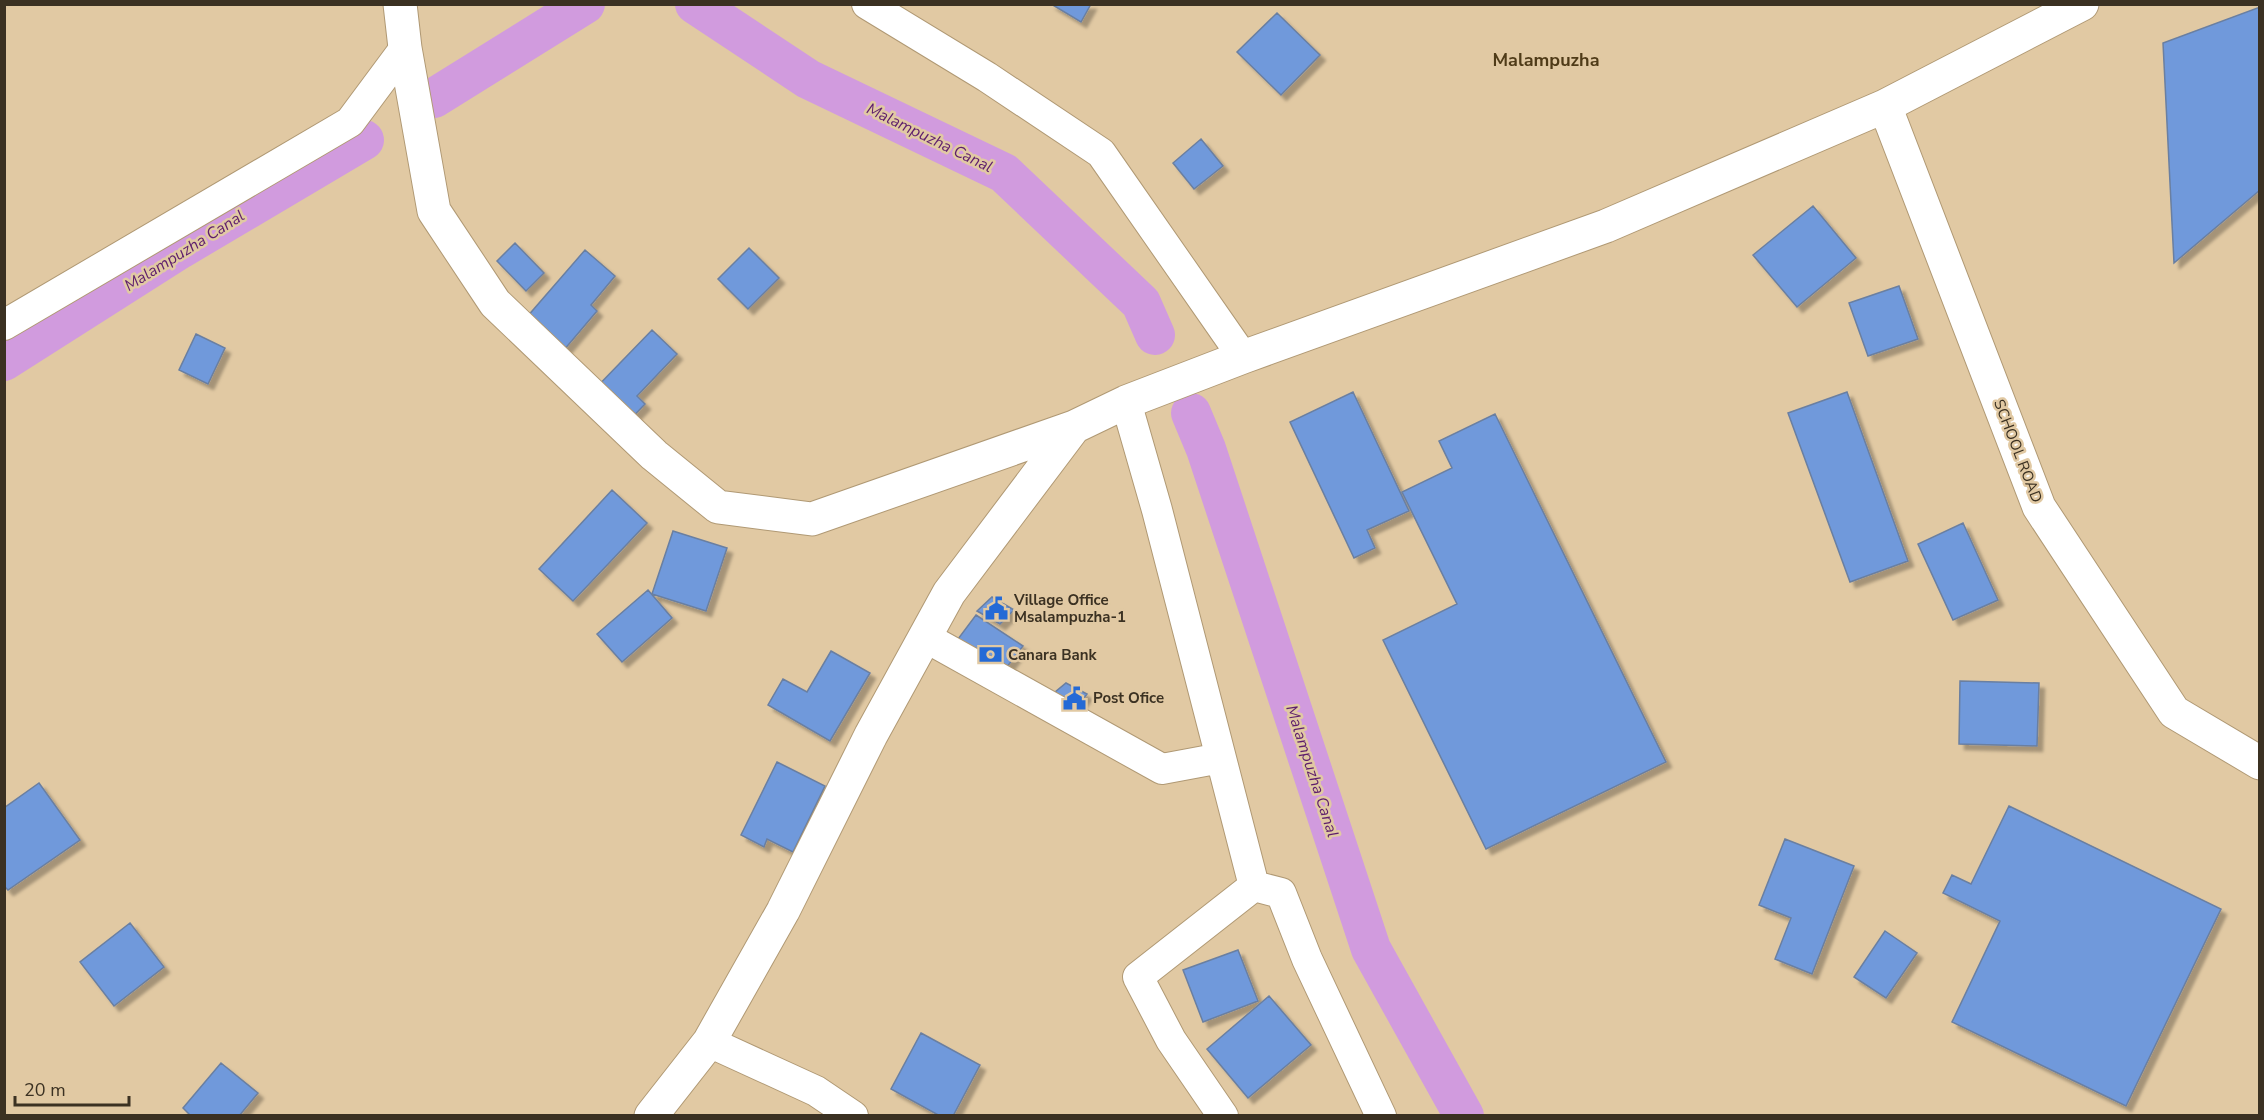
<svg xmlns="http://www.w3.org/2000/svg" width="2264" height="1120" font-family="'Nunito Sans',sans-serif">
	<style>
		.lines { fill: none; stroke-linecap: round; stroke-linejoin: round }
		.canal { stroke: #d19bde; stroke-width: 40 }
		.building { fill: #6f99db; stroke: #6a7fa1; stroke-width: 1.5; filter: url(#shadow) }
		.street-casing { stroke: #b09974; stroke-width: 32 }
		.secondary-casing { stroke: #b09974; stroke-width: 35 }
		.street { stroke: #fff; stroke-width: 30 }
		.secondary { stroke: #fff; stroke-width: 33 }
		.labels { text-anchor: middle; stroke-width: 5; stroke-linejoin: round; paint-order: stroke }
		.street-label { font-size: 15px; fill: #3b3122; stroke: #e1c9a3 }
		.poi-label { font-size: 15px; font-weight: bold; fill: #3b3122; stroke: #e1c9a3; text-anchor: start }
		.water-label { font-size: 16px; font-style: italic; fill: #5d1d6c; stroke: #e1c9a3 }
		.quarter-label { font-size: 18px; font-weight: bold; fill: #4f3b18; stroke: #e1c9a3 }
	</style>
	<defs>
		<filter id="shadow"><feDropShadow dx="5.5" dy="5.5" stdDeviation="1.5" flood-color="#0004"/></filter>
	</defs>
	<rect width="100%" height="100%" fill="#e1c9a3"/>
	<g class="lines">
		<path class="canal" d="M695,4L808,79L1004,173L1141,303L1155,335
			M434,98L585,4
			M4,361L180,249L364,140
			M1191,413L1206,449L1371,949L1464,1116"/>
	</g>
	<path class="building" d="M1051,4H1091L1081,22Z
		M2260,7V190L2174,263L2163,43Z
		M1277,13L1320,55L1281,95L1237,52Z
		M1201,139L1223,166L1194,189L1173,163Z
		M1813,206L1856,258L1797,307L1753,255Z
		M515,243L544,273L526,291L497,261Z
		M749,248L779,278L748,309L718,279Z
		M585,250L615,276L591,305L597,311L558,357L520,325Z
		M1899,286L1918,339L1868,356L1849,303Z
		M652,330L677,354L637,396L645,404L624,426L590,394Z
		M196,334L225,348L208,384L179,370Z
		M1353,392L1409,511L1367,530L1375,548L1354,558L1290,422Z
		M1847,392L1908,561L1850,582L1788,413Z
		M1495,414L1666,762L1486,849L1383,640L1457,604L1402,492L1452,468L1439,441Z
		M612,490L647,523L573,601L539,569Z
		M1963,523L1998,600L1953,620L1918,544Z
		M673,531L727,548L706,611L652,594Z
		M648,590L672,618L622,662L597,634Z
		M992,597L1014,610L1000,624L977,611Z
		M976,615L1023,646L993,685L949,651Z
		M831,651L870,673L830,741L768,705L783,679L807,692Z
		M1960,681L2039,683L2037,746L1959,744Z
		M1066,683L1087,694L1069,718L1049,697Z
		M777,762L825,786L793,852L767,839L764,847L741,835Z
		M39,783L80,840L8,890L4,886V808Z
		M2009,806L2221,909L2126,1106L1952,1022L2000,921L1943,893L1952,875L1971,884Z
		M1785,839L1854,866L1812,974L1775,959L1791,918L1759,905Z
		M130,923L164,967L114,1006L80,962Z
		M1885,931L1917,953L1886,998L1854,977Z
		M1238,950L1258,1001L1203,1022L1183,970Z
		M1269,996L1311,1045L1248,1098L1207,1049Z
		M921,1033L980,1065L953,1116H940L891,1089Z
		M221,1063L258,1093L239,1116H191L183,1108Z"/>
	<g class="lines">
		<defs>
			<path id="street" d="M867,4L987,77L1101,153L1243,357
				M4,325L350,122L405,48
				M1126,402L1157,510L1254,886L1138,977L1171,1040L1223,1116
				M925,637L1162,769L1221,758
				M1254,886L1281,893L1307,959L1381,1116
				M709,1042L816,1091L853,1116"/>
			<path id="secondary" d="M400,4L405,48L434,211L495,303L654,455L718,507L812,519L1074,427L1126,402L1243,357L1606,226L1885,106L2082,4
				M1885,106L2039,507L2174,712L2260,763
				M651,1116L709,1042L783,911L871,735L949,593L1074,427"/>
		</defs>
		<use href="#street" class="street-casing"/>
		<use href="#secondary" class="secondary-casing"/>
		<use href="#street" class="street"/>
		<use href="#secondary" class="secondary"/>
	</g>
	<defs>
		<symbol id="civic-bare" viewBox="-9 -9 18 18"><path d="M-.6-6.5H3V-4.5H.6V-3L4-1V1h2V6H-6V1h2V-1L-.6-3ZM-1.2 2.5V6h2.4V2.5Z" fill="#246ad6" stroke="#e1c9a3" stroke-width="2.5" paint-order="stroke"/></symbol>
		<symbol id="bank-bare" viewBox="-9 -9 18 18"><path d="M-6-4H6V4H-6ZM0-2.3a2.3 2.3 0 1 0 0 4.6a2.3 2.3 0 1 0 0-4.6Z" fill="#246ad6" stroke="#e1c9a3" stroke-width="2.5" paint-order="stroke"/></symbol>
	</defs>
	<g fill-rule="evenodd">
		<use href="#civic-bare" x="980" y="592" width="33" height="33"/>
		<use href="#bank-bare" x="974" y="638" width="33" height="33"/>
		<use href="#civic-bare" x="1058" y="682" width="33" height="33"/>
	</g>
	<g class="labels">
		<g class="street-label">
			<text transform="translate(2018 451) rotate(69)" y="5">SCHOOL ROAD</text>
		</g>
		<g class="poi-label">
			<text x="1014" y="605">Village Office<tspan x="1014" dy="17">Msalampuzha-1</tspan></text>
			<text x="1008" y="660">Canara Bank</text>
			<text x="1093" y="703">Post Ofice</text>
		</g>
		<g class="water-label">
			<text transform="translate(930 137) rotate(26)" y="6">Malampuzha Canal</text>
			<text transform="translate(184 250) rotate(-32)" y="6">Malampuzha Canal</text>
			<text transform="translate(1313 771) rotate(72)" y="6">Malampuzha Canal</text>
		</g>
		<g class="quarter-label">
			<text x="1546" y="66">Malampuzha</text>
		</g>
	</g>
	<rect width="2264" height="1120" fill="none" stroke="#3b3122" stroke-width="12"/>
	<path d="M15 1096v9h114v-9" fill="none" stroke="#3b3122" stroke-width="3"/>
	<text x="24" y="1096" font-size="18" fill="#3b3122" stroke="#e1c9a3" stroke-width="4.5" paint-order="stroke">20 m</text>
</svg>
